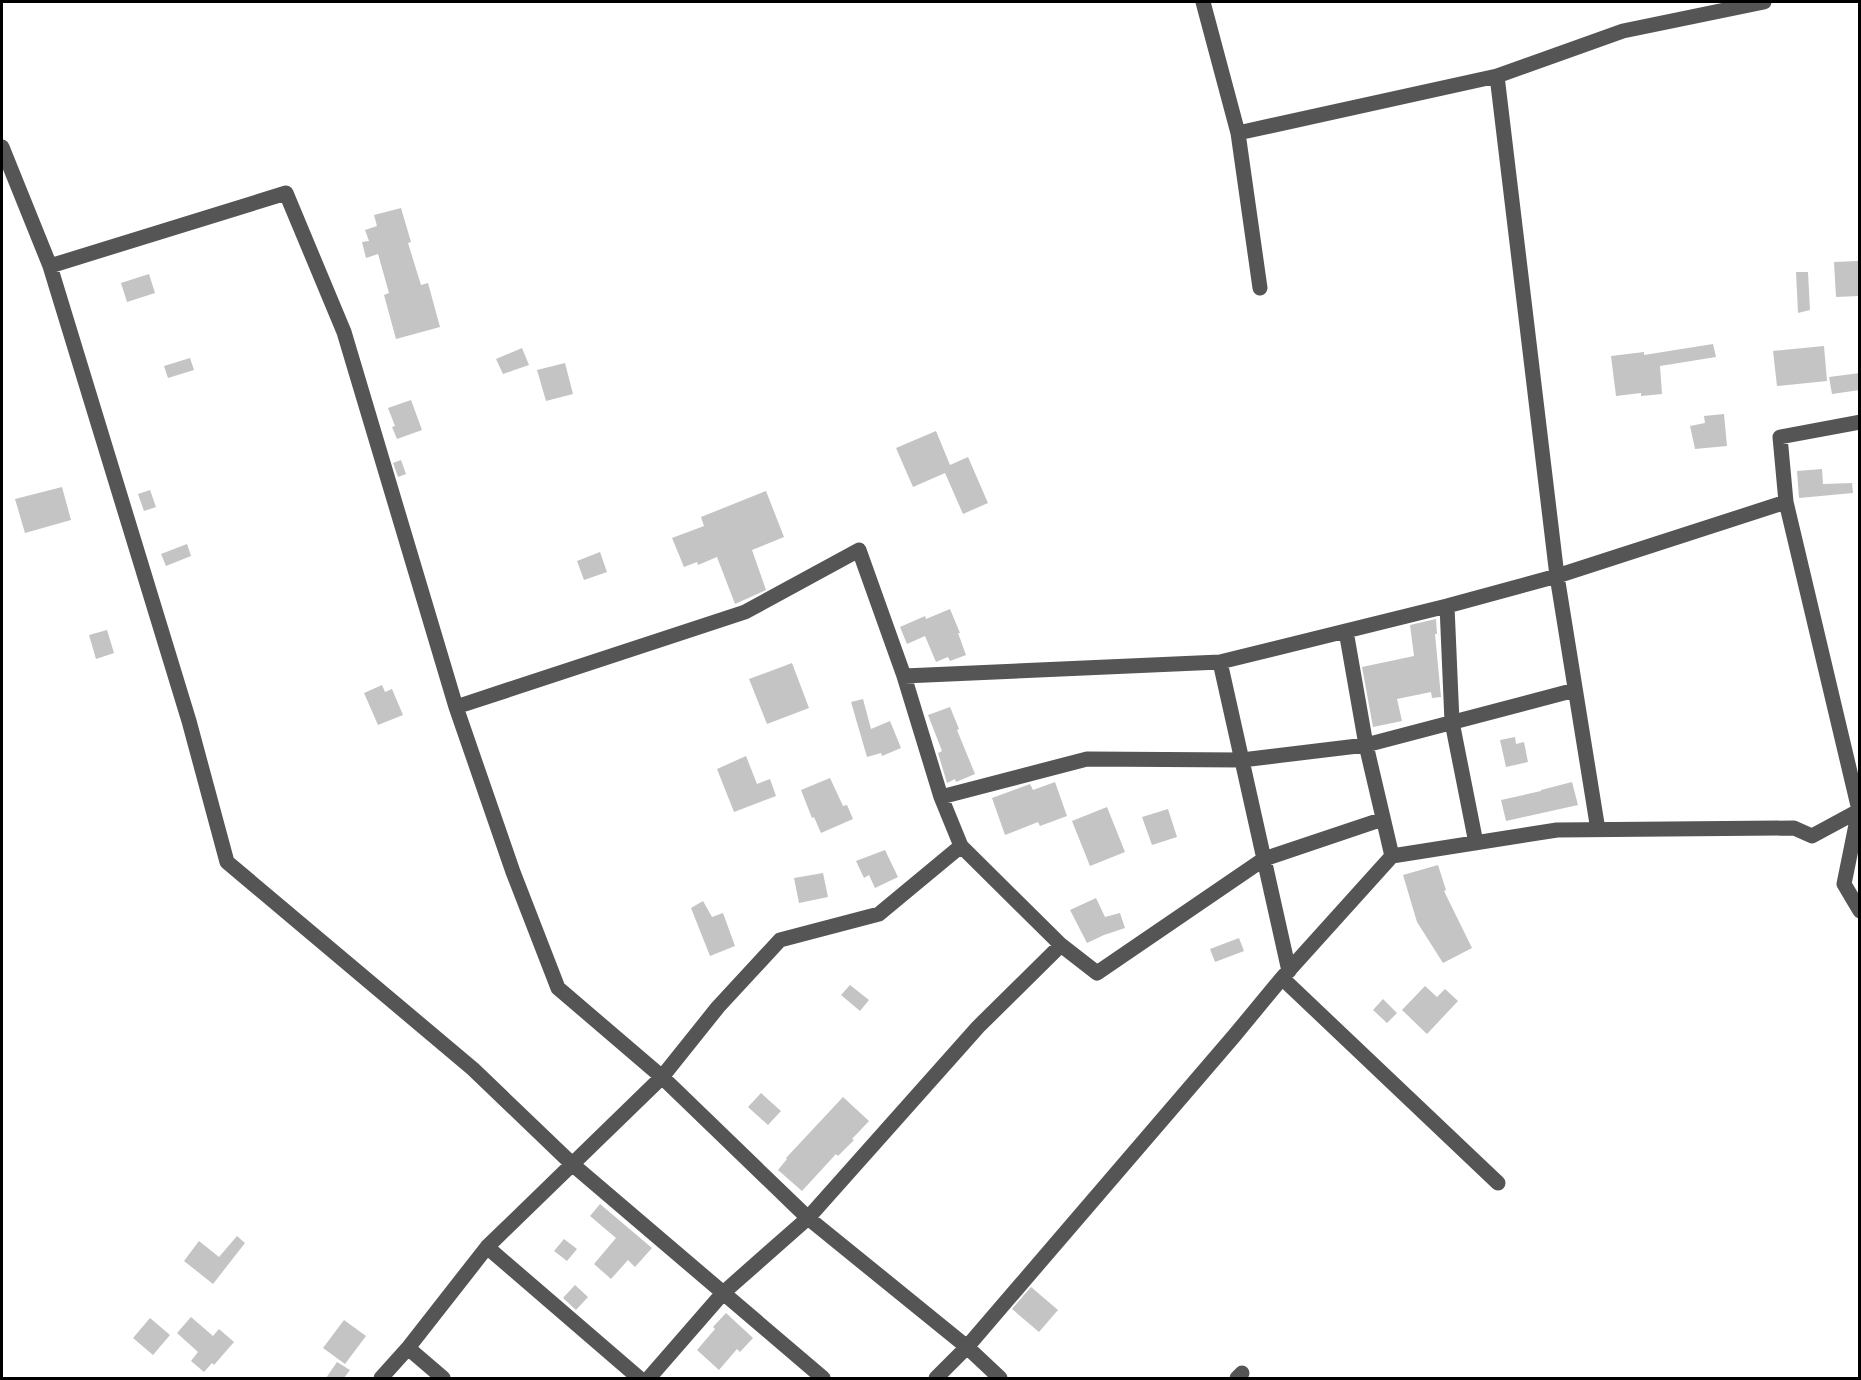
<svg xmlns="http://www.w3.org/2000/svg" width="1861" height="1380" font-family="'Archivo Narrow',sans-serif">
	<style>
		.building { fill: #c4c4c4 }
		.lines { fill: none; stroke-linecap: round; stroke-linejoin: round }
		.minor { stroke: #555; stroke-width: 15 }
	</style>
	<rect width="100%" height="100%" fill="#fff"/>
	<path class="building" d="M401,208L411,242L408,243L421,285L428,283L440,327L396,339L384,295L389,293L378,254L366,258L362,242L369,241L365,230L377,226L374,215Z
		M1858,261L1859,296L1836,297L1834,262Z
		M1796,272H1808L1810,310L1798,313Z
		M149,274L155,293L127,302L121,283Z
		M1713,344L1716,357L1660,366L1662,394L1641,396V393L1616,396L1611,356L1644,352V355Z
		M1824,346L1827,381L1777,386L1773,351Z
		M522,348L529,365L503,374L496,359Z
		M190,358L194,370L168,378L164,366Z
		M565,363L573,394L546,401L537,370Z
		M1860,373V390L1832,394L1829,377Z
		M411,400L422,430L397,439L392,427L395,426L388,408Z
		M1724,414L1727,446L1695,449L1690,426L1705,423L1704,416Z
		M936,431L950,465L968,457L988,503L963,514L945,473L913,487L896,448Z
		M401,460L406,474L398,477L393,463Z
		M1822,469L1823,484L1852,483L1853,493L1799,498L1797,471Z
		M62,487L71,520L25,533L15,499Z
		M150,490L156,507L144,511L138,494Z
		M766,491L784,537L752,550L766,590L735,604L717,557L698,565L697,562L684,567L672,538L704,526L701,517Z
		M187,544L191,556L166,566L161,554Z
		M600,552L607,572L584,580L577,561Z
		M950,609L960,633H958L966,655L950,661L948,657L936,662L925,636L907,644L900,627L925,616L926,619Z
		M1436,619L1437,634H1435L1441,697L1432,698L1431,692L1397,699L1402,721L1373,727L1362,667L1414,656L1410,625Z
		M107,630L114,653L96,659L89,635Z
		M792,663L809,708L767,724L749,679Z
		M382,685L385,692L392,689L403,715L378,725L364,693Z
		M863,699L871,729L890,721L901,748L882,756L881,753L867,757L851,702Z
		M950,707L959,729L957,730L975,774L956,782L955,779L947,783L938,753L942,751L928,715Z
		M1515,737L1516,744L1524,742L1528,762L1506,767L1500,740Z
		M746,756L757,784L770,779L776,796L734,812L717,769Z
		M830,778L843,806L847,805L853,819L821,833L814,817L812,818L801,790Z
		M1055,782L1067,816L1040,826L1038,822L1005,835L992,798L1030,784L1033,790Z
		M1572,782L1578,805L1506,821L1501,800L1541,791V790Z
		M1107,807L1125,852L1090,866L1072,821Z
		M1168,809L1177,837L1152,845L1142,817Z
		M885,850L898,877L875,888L869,875L864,878L856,861Z
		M1438,865L1446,890L1444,891L1472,948L1443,963L1417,922L1403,875Z
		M823,873L828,897L799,903L794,878Z
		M1096,898L1105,917L1120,913L1125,928L1104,935L1087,943L1070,910Z
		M703,901L712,917L723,913L735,946L710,956L691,908Z
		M1239,938L1244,951L1215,962L1210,949Z
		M850,985L869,1000L860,1011L841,995Z
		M1425,986L1437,997L1445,989L1458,1001L1427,1034L1402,1010Z
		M1383,999L1397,1013L1387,1023L1373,1010Z
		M761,1093L781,1111L768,1125L748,1107Z
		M843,1097L869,1121L852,1139L854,1140L838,1156L836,1154L802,1191L778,1170L787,1159L786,1158Z
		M600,1204L652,1248L635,1267L628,1260L611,1279L594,1264L616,1238L590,1216Z
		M237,1236L245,1243L213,1284L184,1261L199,1241L219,1257Z
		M564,1239L577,1249L567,1261L554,1251Z
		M575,1285L588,1297L576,1310L563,1298Z
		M1031,1287L1058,1310L1039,1332L1012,1309Z
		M726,1313L753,1338L740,1352L737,1349L719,1370L697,1350L715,1329L713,1327Z
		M191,1317L213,1336L219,1329L234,1342L214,1365L212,1363L204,1372L191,1361L198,1352L177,1333Z
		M150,1318L170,1335L153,1355L133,1338Z
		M344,1320L366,1336L345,1364L323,1348Z
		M337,1362L350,1370L344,1378H326Z"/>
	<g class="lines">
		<path class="minor" d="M1203,2L1238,133L1260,288
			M1497,76L1557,576L1598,830
			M1238,133L1497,76L1623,31L1764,2
			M2,147L50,266L189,721L227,862L473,1069L572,1164L823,1378
			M50,266L286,193L344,332L456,707L513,872L558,988L662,1077L808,1218L967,1347L1000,1378
			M1860,422L1780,437L1786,502L1859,810L1844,884L1860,911
			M1447,606L1452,722L1476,843
			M1346,631L1366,745L1392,856
			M1220,662L1289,971
			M904,676L1220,662L1447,606L1557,576L1786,502
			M456,707L745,612L859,550L904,676L941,797L961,846L1061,945
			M941,797L1087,759L1242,760L1366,745L1575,690
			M1282,978L1498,1183
			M487,1247L639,1378
			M408,1348L443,1378
			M381,1378L408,1348L487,1247L662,1077L718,1007L780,940L879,914L961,846
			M649,1378L723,1293L808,1218L978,1027L1061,945L1097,973L1264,859L1383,819
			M936,1378L967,1347L1234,1036L1282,978L1392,856L1557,830L1794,828L1812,836L1860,810
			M1237,1378L1242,1373"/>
	</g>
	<rect width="1861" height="1380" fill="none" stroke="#000000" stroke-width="6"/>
</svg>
